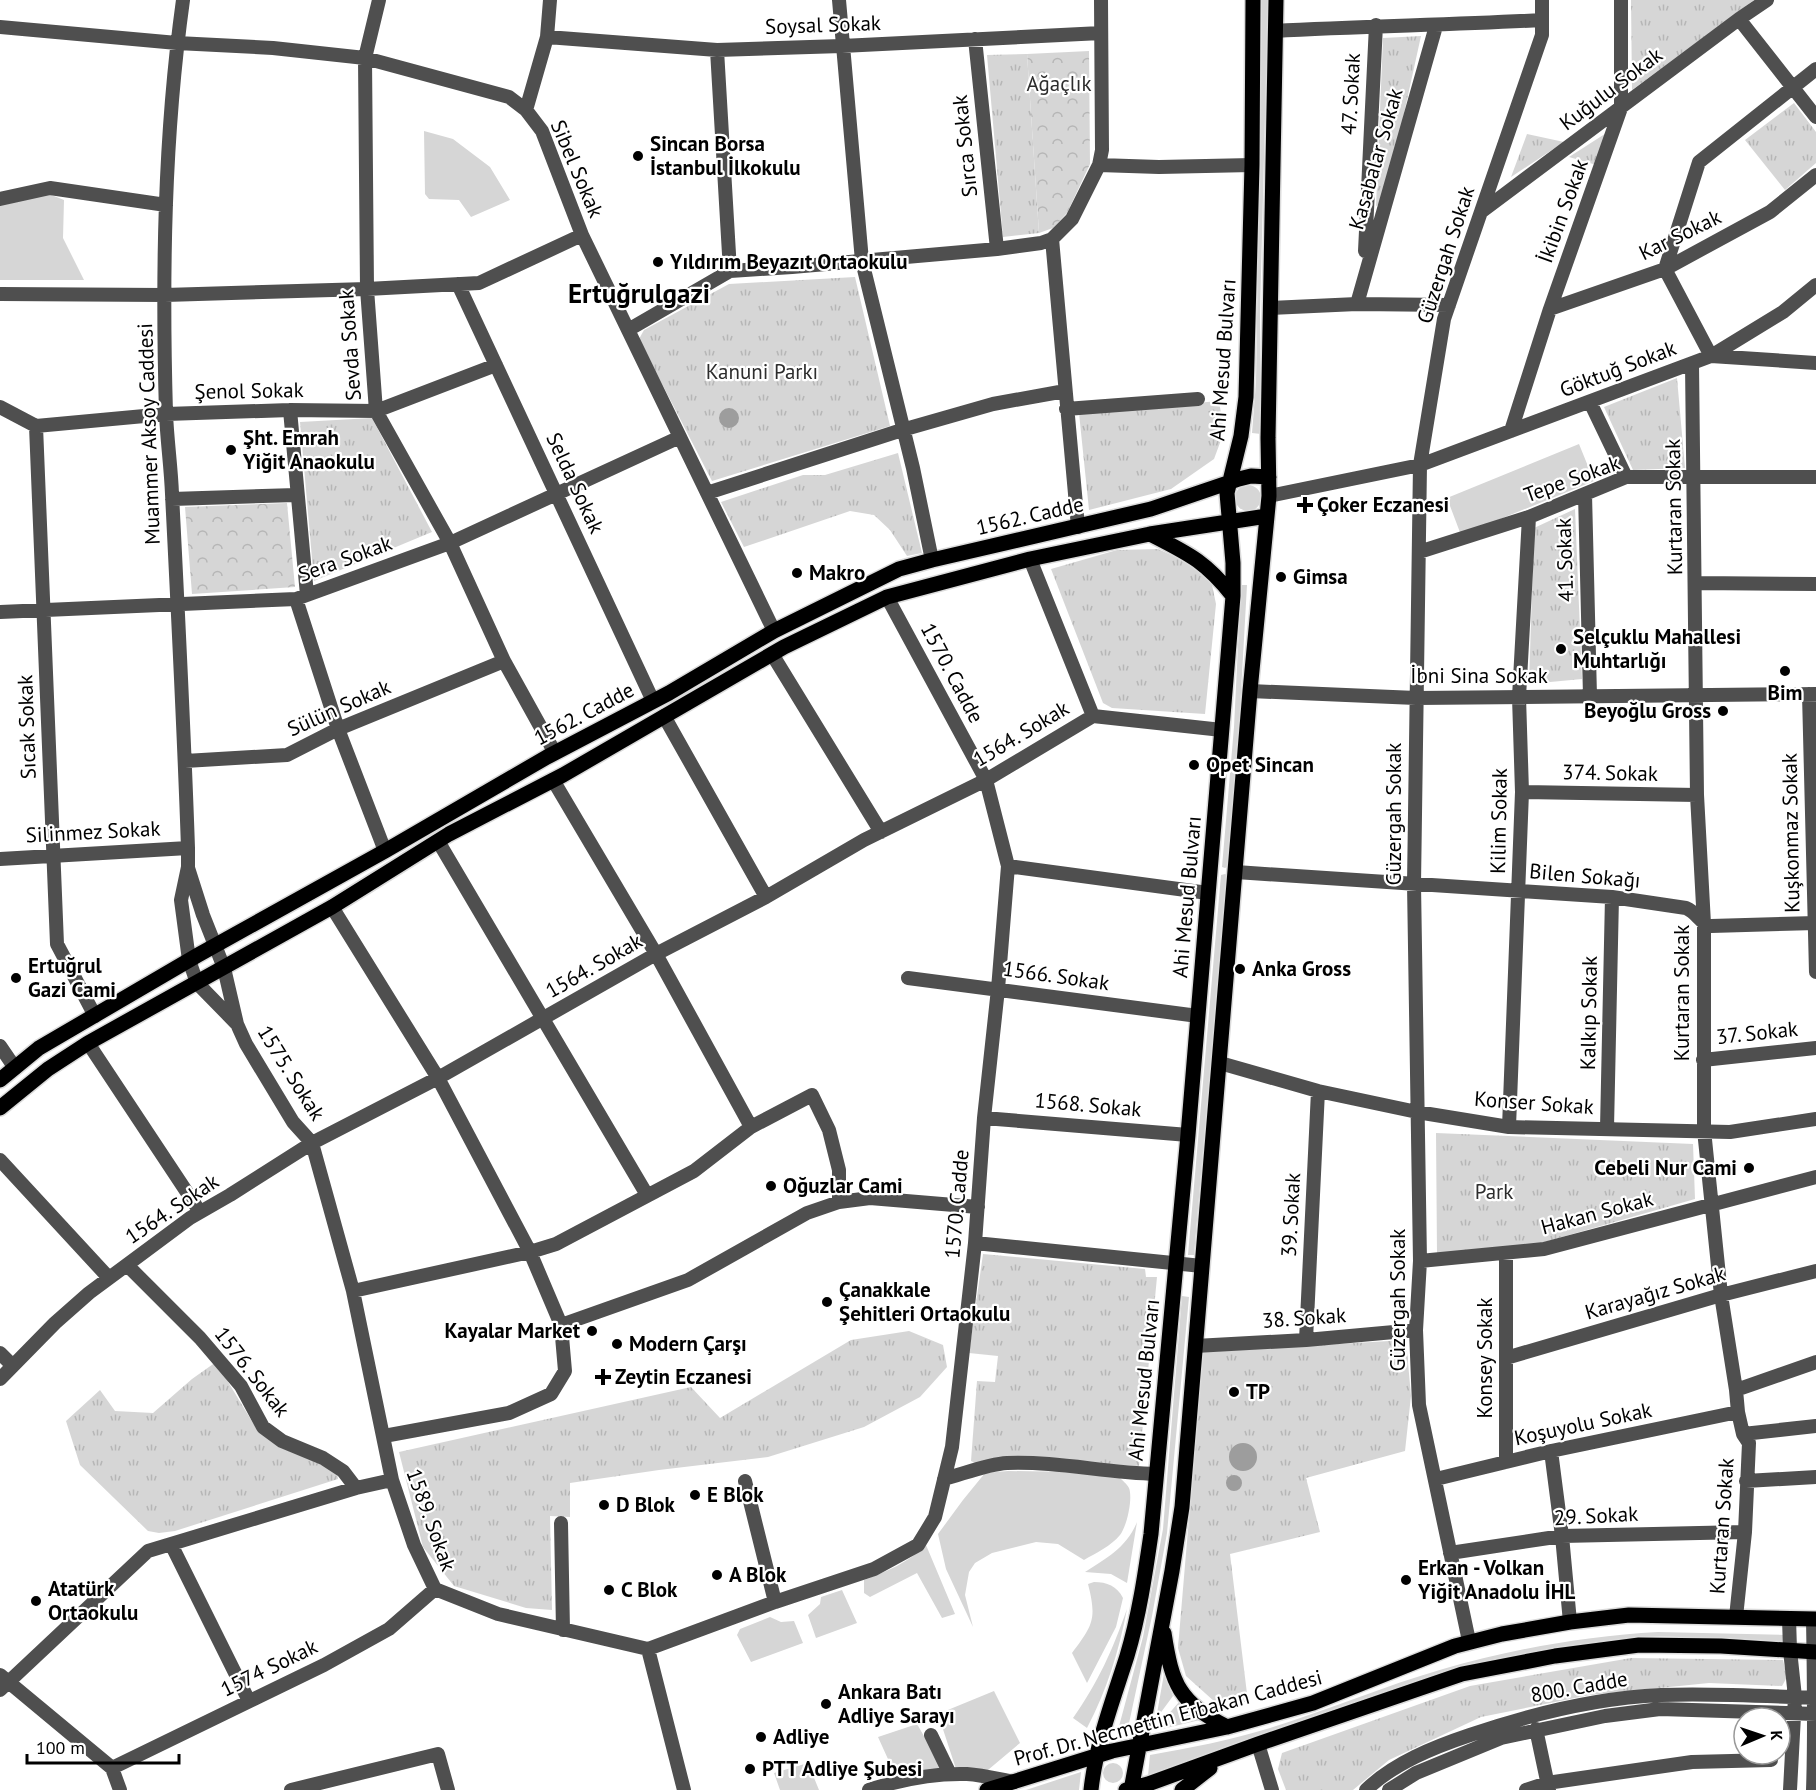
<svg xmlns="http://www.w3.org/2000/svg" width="1816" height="1790" font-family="'PT Sans',sans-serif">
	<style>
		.green { fill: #d6d6d6 }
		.forest { fill: url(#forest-crowns) }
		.park { fill: url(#park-tufts) }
		.water { fill: #9d9d9d }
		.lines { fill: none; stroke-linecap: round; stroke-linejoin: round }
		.major-casing { stroke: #dbdbdb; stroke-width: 18 }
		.minor { stroke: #4f4f4f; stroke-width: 14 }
		.major { stroke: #000; stroke-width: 15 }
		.poi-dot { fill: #000; stroke: #fff; stroke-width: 2 }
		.labels { text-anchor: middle; stroke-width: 4.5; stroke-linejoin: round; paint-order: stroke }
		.street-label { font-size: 21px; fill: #000; stroke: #fff }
		.park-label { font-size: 21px; fill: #2d2d2d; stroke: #fff }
		.poi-label { font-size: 21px; font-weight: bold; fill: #000; stroke: #fff; text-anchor: start }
		.district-label { font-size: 27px; font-weight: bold; fill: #000; stroke: #fff }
	</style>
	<defs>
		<pattern id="forest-crowns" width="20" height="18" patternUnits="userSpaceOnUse" patternTransform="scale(1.5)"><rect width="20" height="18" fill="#d6d6d6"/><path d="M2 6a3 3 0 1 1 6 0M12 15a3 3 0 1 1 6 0" fill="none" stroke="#b6b6b6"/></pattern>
		<pattern id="park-tufts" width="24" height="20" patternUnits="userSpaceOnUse" patternTransform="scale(1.5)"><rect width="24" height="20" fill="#d6d6d6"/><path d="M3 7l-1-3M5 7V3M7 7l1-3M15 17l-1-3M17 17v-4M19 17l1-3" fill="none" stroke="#b6b6b6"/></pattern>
	</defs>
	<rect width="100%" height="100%" fill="#fff"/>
	<path class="green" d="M1262,0H1268L1260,314L1261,434L1252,433L1256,382Z
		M424,131L453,139L490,167L510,200L471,217L459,200L429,199L425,194Z
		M49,194L64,200L63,238L84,280H0V205Z
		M1579,444L1594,481L1461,535L1447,498Z
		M1235 498a13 13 0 1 1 26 0a13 13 0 1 1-26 0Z
		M1241,585H1247L1239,728L1227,867L1225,868L1222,867L1234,727Z
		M1225,874L1227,875L1194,1255H1188L1221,875Z
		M1182,1296L1189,1297L1167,1533L1152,1616L1128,1728L1118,1730L1143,1637L1163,1529Z
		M1008,1471L1077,1472L1119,1477C1122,1480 1127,1484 1129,1488C1133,1498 1127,1526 1120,1535C1111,1546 1096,1553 1084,1560L1058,1544L1036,1542L992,1553L975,1563L969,1572L965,1595L973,1627L946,1569L938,1534L963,1500L985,1473Z
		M1137,1522L1127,1583L1111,1574L1085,1572C1107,1558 1127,1547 1137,1522Z
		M926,1545L955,1614L942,1618L917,1573L870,1597L864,1593V1580C887,1571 908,1563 926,1545Z
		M1094,1582C1107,1582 1117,1586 1123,1598L1116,1627L1087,1683L1072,1653C1093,1625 1097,1619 1088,1584Z
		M842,1590L857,1623L816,1638L808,1615L820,1604L821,1597Z
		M1127,1609C1119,1651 1107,1690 1087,1728L1073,1718C1099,1681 1112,1651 1127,1609Z
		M770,1617L781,1622L794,1621L803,1643L751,1662L737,1635L740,1629Z
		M1658,1632L1786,1635V1642L1659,1636L1619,1639L1533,1653L1229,1747L1148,1776L1150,1755C1190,1748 1231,1740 1270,1728C1328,1710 1384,1686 1443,1669C1512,1649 1586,1636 1658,1632Z
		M1164,1674L1173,1696L1156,1719Z
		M994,1691L1020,1743L982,1775L956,1769L938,1714Z
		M1179,1702L1185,1710L1200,1720L1162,1729L1159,1725Z
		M917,1724L944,1771L897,1779L878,1737Z
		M1103 1773a10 10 0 1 1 20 0a10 10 0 1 1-20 0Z
		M808,1763L819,1790H780L774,1773Z
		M1081,1772L1079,1790H1026Z"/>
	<path class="forest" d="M1089,51L1090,164L1067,213L1053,228L1039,233L1027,54Z
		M287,503L295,587L192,594L185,507Z"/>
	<path class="park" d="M1631,0H1754L1632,90Z
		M1421,36L1394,159L1381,204L1376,206L1383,38Z
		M1027,54L1039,233L1003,237L987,55Z
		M1794,103L1816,132V163L1785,190L1745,140Z
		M1611,130L1600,166L1569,157Z
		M1527,134L1564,142L1511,177Z
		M855,277L890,426L712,481L639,339L644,330L729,284Z
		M1677,378L1685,468L1633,470L1604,407Z
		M1219,401L1224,432L1214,459L1171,489L1089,510L1079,413Z
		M372,418L432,532L314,581L300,422Z
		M898,453L922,553L907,556L890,530L874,515L850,511L744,547L721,502L803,475H825Z
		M1575,509L1582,679L1529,684L1534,528Z
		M1158,549L1191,564L1211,580L1216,604L1205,714L1112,708L1103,703L1051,569L1117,550Z
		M1436,1133L1693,1144L1695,1199L1534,1245L1437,1254Z
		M983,1254L1145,1269L1146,1277H1157L1139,1466L1012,1459L979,1465L971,1461L977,1381L995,1382L998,1356L969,1353Z
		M909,1331L943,1345L947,1367L920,1397L864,1427L768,1457L659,1470L570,1483V1517L550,1516L552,1610L526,1608L454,1586L423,1547L399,1452L691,1387L720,1418L851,1340Z
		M1406,1340L1411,1396L1405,1451L1306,1478L1320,1532L1230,1554L1248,1702H1215L1186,1676L1178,1648L1203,1352Z
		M216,1362L256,1428L278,1445L337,1472L338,1479L175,1531L159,1533L148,1531L80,1465L66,1421L100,1390L115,1411L153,1413L192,1379Z
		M1631,1658L1783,1660L1787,1677L1782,1686L1709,1683L1590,1695L1481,1717L1389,1760L1353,1790H1286L1278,1769L1282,1753L1470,1686Z"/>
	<path class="water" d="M719 418a10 10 0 1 1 20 0a10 10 0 1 1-20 0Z
		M1229 1457a14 14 0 1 1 28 0a14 14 0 1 1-28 0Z
		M1226 1483a8 8 0 1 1 16 0a8 8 0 1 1-16 0Z"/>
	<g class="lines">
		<defs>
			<path id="major" d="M1150,534C1189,554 1205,561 1233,596
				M0,1080L39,1048L198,955L385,851L547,757L669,693L774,631L899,569L932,560L1151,509L1239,479L1251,476L1269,477
				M0,1108L48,1069L88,1043L332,907L449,834L563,775L784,647L887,597L1030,559L1150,534L1267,516
				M1164,1633C1172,1685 1179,1702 1227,1727
				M987,1790L1112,1751L1227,1727L1313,1703L1455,1646L1502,1634L1570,1622L1629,1615L1816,1619
				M1091,1790C1096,1744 1113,1700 1127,1656C1139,1616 1145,1575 1151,1534L1188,1135L1233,596V563L1227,493L1241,436L1246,397L1252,165L1253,0
				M1126,1790L1148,1784L1258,1744L1462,1674L1555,1656L1639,1645L1721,1646L1816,1652
				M1131,1790L1172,1571L1182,1507L1250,691L1269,496L1268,438L1276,0
				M1182,1790L1210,1768"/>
		</defs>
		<use href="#major" class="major-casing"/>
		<path class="minor" d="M183,0C164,137 162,275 166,413C167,440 171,467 172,494C178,612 184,730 188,848V867L181,900L189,960L197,983L237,1024
			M379,0L365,58L367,289L376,411L450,543L504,661L555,753
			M839,0L862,261L913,468L932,560
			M1739,19L1816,117
			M0,27L177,43L273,48L365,58L509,97L526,110L542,131L582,235L774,631
			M1275,31C1364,26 1453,25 1542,20
			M547,37L717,50L842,46L1101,33
			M975,39L997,249
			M717,50L730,271
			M1816,69L1699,162L1665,269L1711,356L1816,363
			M526,110L547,37L550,0
			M1099,165L1159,167L1252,165
			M0,199L50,188L166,205
			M1481,212L1739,19L1767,0
			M1052,239L1078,527
			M1365,251L1376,25
			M458,284L653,701
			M0,294L165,295L367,289L479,283L582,235
			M1357,304L1436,26
			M1270,308L1357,304L1449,305
			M1550,309L1665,269L1770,212L1816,175
			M628,330L730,271L792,267L997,249L1041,243L1052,239L1072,219L1099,165L1102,150L1101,0
			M1692,364L1697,795L1704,924V1130L1721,1295L1736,1390L1738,1412L1743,1434L1749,1443L1745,1532L1736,1617
			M1590,402L1626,477
			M0,407L36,426L166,414L290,410L376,411L496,365
			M1066,409L1198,399
			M290,410L307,595
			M36,426L57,944L95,1016
			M1511,431L1550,309L1621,108V0
			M707,493L902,430L993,404L1065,391
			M1585,494L1590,696
			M1269,496L1420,465L1711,356L1783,312L1816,285
			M172,499L296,495
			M1419,552L1529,517L1626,477H1816
			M1696,583L1816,584
			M296,599L338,729L385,851
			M0,612L296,599L450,543L680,437
			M772,654L881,832
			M1250,691L1416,698L1816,694
			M1809,694L1816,972
			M664,716L766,897
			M1093,716L1222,730
			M185,761L287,755L338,729L504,661
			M553,780L656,954L751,1127
			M1522,792L1697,795
			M438,841L647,1195
			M0,859L188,848
			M1008,866L1208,893
			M188,868L203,915L224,968L237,1024L246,1044L293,1122L312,1143L353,1291L392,1480L414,1545L435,1589L498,1614L648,1649
			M1236,872L1612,897L1686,908C1698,913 1699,923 1711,926L1816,923
			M332,907L438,1078L530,1252L561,1325L565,1371L551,1394L509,1413L384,1436
			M908,978L1198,1016
			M88,1043L200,1212
			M0,1046L15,1068
			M1703,1060L1816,1048
			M1220,1063L1318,1091L1417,1112L1509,1127L1730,1132L1816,1119
			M984,1118L1188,1135
			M1509,1127L1522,792L1519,697L1529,517
			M1607,1128L1612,897
			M0,1160L109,1278
			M975,1243L1202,1266
			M1506,1253V1462
			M1420,1261L1544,1249L1816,1177
			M127,1265L200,1338L241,1386L263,1427L282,1441L323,1458L343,1471L356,1488
			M353,1291L530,1252L556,1244L694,1171L751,1127L812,1095L829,1130L839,1170V1202
			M561,1325L688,1280L807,1213L839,1202L870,1198L978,1207
			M1306,1340L1318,1091
			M1195,1346L1306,1340L1416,1330
			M0,1353L12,1365
			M1506,1358L1721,1295L1816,1271
			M0,1379L55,1323L89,1293L190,1218L230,1195L312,1143L438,1078L656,954L766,897L864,840L986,780L1093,716L1030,559
			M1736,1390L1816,1362
			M1743,1434L1816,1426
			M1551,1451L1562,1536L1570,1622
			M944,1479C963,1474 988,1464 1007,1463C1057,1461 1106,1473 1156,1474
			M1436,1479L1551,1451L1738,1412
			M745,1481L775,1602
			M1746,1481L1816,1477
			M561,1523L563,1630
			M171,1544L249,1701
			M1450,1553L1562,1536L1745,1532
			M1789,1618L1790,1650L1795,1697L1790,1790
			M1469,1641L1419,1405L1416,1330L1420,1261L1414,884L1420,465L1444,319L1542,35V0
			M648,1649L775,1602L874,1569L918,1545L935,1517L952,1447L975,1243L984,1118L998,989L1008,866L986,780L887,597
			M648,1649L684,1790
			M0,1675L112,1768L120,1790
			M0,1690L148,1551L356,1488L392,1480
			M1536,1729L1549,1790
			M931,1735L950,1774
			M1258,1744L1272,1790
			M112,1768L324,1665L389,1629L435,1589
			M291,1790L438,1754L448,1790
			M869,1790C899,1780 935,1773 967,1774C983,1775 998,1779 1014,1782
			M1366,1790C1394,1763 1434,1747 1470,1735C1531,1714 1596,1698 1661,1695C1712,1693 1765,1696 1816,1698
			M1389,1790L1416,1773L1501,1738L1605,1716L1660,1709L1816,1714
			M1526,1790L1547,1783L1692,1762L1771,1760
			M1813,1790C1815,1733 1814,1676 1813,1619"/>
		<use href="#major" class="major"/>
	</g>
	<g class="poi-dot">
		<circle cx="638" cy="156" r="6"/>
		<circle cx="658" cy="262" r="6"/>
		<circle cx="231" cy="450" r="6"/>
		<path d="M1302 496h6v6h6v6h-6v6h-6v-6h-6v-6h6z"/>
		<circle cx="797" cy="573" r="6"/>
		<circle cx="1281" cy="577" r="6"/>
		<circle cx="1561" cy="649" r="6"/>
		<circle cx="1785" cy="671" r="6"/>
		<circle cx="1723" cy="711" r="6"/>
		<circle cx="1194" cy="765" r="6"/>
		<circle cx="1240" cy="969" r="6"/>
		<circle cx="16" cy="978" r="6"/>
		<circle cx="1749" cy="1168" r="6"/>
		<circle cx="771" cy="1186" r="6"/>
		<circle cx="827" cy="1302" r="6"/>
		<circle cx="592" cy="1331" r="6"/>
		<circle cx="617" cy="1344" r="6"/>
		<path d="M600 1368h6v6h6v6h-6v6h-6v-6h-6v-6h6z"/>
		<circle cx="1234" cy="1392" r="6"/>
		<circle cx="695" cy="1495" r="6"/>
		<circle cx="604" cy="1505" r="6"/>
		<circle cx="717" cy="1575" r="6"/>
		<circle cx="1406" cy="1580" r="6"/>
		<circle cx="609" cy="1590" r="6"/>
		<circle cx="36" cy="1601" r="6"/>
		<circle cx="826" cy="1704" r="6"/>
		<circle cx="761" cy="1737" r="6"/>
		<circle cx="750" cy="1769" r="6"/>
	</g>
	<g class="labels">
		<g class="street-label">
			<text transform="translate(823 25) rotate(-2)" y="7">Soysal Sokak</text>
			<text transform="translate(1611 89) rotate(-37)" y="7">Kuğulu Sokak</text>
			<text transform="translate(1351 94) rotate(-87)" y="7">47. Sokak</text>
			<text transform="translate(965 146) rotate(-96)" y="7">Sırca Sokak</text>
			<text transform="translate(1376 159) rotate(-74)" y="7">Kasabalar Sokak</text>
			<text transform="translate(577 169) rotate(67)" y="7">Sibel Sokak</text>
			<text transform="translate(1563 211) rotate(-70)" y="7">İkibin Sokak</text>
			<text transform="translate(1680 235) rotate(-26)" y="7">Kar Sokak</text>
			<text transform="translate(1446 255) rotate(-72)" y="7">Güzergah Sokak</text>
			<text transform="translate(350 345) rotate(-94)" y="7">Sevda Sokak</text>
			<text transform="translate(1223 360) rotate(-86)" y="7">Ahi Mesud Bulvarı</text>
			<text transform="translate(1618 369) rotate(-21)" y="7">Göktuğ Sokak</text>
			<text transform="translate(249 391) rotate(-1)" y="7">Şenol Sokak</text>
			<text transform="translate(149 434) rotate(-92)" y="7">Muammer Aksoy Caddesi</text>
			<text transform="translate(1572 479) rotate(-20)" y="7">Tepe Sokak</text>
			<text transform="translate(575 483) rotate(65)" y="7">Selda Sokak</text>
			<text transform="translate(1674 507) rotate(-91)" y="7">Kurtaran Sokak</text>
			<text transform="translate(1030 516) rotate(-13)" y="7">1562. Cadde</text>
			<text transform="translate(345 559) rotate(-20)" y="7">Sera Sokak</text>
			<text transform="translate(1565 560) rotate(-92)" y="7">41. Sokak</text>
			<text transform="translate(952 673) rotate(62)" y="7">1570. Cadde</text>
			<text x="1479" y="683">İbni Sina Sokak</text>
			<text transform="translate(339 708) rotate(-24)" y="7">Sülün Sokak</text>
			<text transform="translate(584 714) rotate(-28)" y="7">1562. Cadde</text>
			<text transform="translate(27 727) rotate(-92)" y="7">Sıcak Sokak</text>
			<text transform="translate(1021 734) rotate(-31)" y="7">1564. Sokak</text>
			<text transform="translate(1610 773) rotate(1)" y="7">374. Sokak</text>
			<text transform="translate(1394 814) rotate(-90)" y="7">Güzergah Sokak</text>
			<text transform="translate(1499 821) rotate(-89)" y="7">Kilim Sokak</text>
			<text transform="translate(93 832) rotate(-3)" y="7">Silinmez Sokak</text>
			<text transform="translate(1791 833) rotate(-91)" y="7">Kuşkonmaz Sokak</text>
			<text transform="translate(1585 876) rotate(5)" y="7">Bilen Sokağı</text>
			<text transform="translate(1187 897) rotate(-85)" y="7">Ahi Mesud Bulvarı</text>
			<text transform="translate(594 966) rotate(-30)" y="7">1564. Sokak</text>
			<text transform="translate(1056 976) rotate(8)" y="7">1566. Sokak</text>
			<text transform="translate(1682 993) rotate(-90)" y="7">Kurtaran Sokak</text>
			<text transform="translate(1589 1013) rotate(-89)" y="7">Kalkıp Sokak</text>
			<text transform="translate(1757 1033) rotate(-6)" y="7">37. Sokak</text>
			<text transform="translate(291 1073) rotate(58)" y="7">1575. Sokak</text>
			<text transform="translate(1534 1103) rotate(4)" y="7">Konser Sokak</text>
			<text transform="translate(1088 1105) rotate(5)" y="7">1568. Sokak</text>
			<text transform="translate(957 1204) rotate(-85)" y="7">1570. Cadde</text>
			<text transform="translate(172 1209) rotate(-34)" y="7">1564. Sokak</text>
			<text transform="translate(1597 1213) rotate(-15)" y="7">Hakan Sokak</text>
			<text transform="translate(1291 1215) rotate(-87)" y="7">39. Sokak</text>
			<text transform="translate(1655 1293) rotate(-16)" y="7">Karayağız Sokak</text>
			<text transform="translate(1398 1300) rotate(-90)" y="7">Güzergah Sokak</text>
			<text transform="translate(1304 1318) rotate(-4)" y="7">38. Sokak</text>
			<text transform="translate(1485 1358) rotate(-90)" y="7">Konsey Sokak</text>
			<text transform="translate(252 1372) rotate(52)" y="7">1576. Sokak</text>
			<text transform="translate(1144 1380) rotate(-84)" y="7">Ahi Mesud Bulvarı</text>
			<text transform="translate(1583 1424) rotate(-12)" y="7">Koşuyolu Sokak</text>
			<text transform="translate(1596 1516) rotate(-3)" y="7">29. Sokak</text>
			<text transform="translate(431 1520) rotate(70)" y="7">1589. Sokak</text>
			<text transform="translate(1722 1526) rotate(-86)" y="7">Kurtaran Sokak</text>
			<text transform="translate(269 1668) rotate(-26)" y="7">1574 Sokak</text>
			<text transform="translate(1579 1687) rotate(-10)" y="7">800. Cadde</text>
			<text transform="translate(1168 1718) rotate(-15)" y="7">Prof. Dr. Necmettin Erbakan Caddesi</text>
		</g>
		<g class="park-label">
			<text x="1059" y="91">Ağaçlık</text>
			<text x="762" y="379">Kanuni Parkı</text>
			<text x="1494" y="1199">Park</text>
		</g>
		<g class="poi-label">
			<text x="650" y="151">Sincan Borsa<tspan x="650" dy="24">İstanbul İlkokulu</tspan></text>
			<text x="670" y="269">Yıldırım Beyazıt Ortaokulu</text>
			<text x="243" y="445">Şht. Emrah<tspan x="243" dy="24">Yiğit Anaokulu</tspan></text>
			<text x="1317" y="512">Çoker Eczanesi</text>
			<text x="809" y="580">Makro</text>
			<text x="1293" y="584">Gimsa</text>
			<text x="1573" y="644">Selçuklu Mahallesi<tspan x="1573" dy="24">Muhtarlığı</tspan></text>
			<text x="1785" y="700" text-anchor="middle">Bim</text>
			<text x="1711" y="718" text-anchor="end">Beyoğlu Gross</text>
			<text x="1206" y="772">Opet Sincan</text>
			<text x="28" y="973">Ertuğrul<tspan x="28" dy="24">Gazi Cami</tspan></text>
			<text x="1252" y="976">Anka Gross</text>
			<text x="1737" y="1175" text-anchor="end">Cebeli Nur Cami</text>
			<text x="783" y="1193">Oğuzlar Cami</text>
			<text x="839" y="1297">Çanakkale<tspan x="839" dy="24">Şehitleri Ortaokulu</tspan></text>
			<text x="580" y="1338" text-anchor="end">Kayalar Market</text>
			<text x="629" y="1351">Modern Çarşı</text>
			<text x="615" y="1384">Zeytin Eczanesi</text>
			<text x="1246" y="1399">TP</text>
			<text x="707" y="1502">E Blok</text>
			<text x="616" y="1512">D Blok</text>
			<text x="1418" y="1575">Erkan - Volkan<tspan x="1418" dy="24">Yiğit Anadolu İHL</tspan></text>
			<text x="729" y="1582">A Blok</text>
			<text x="48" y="1596">Atatürk<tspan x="48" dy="24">Ortaokulu</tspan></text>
			<text x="621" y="1597">C Blok</text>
			<text x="838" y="1699">Ankara Batı<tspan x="838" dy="24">Adliye Sarayı</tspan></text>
			<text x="773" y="1744">Adliye</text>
			<text x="762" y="1776">PTT Adliye Şubesi</text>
		</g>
		<g class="district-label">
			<text x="639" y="303">Ertuğrulgazi</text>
		</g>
	</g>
	<g transform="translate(1762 1736) rotate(88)"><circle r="28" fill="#ffffff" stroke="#999999" stroke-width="1.5"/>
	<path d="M0-4.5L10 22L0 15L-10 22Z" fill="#000000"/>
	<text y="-9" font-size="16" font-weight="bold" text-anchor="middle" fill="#000000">K</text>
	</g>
	<path d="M27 1754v9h152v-9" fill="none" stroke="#000000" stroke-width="3"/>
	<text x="36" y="1754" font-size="18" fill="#000000" stroke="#ffffff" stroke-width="4.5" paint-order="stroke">100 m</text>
</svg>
